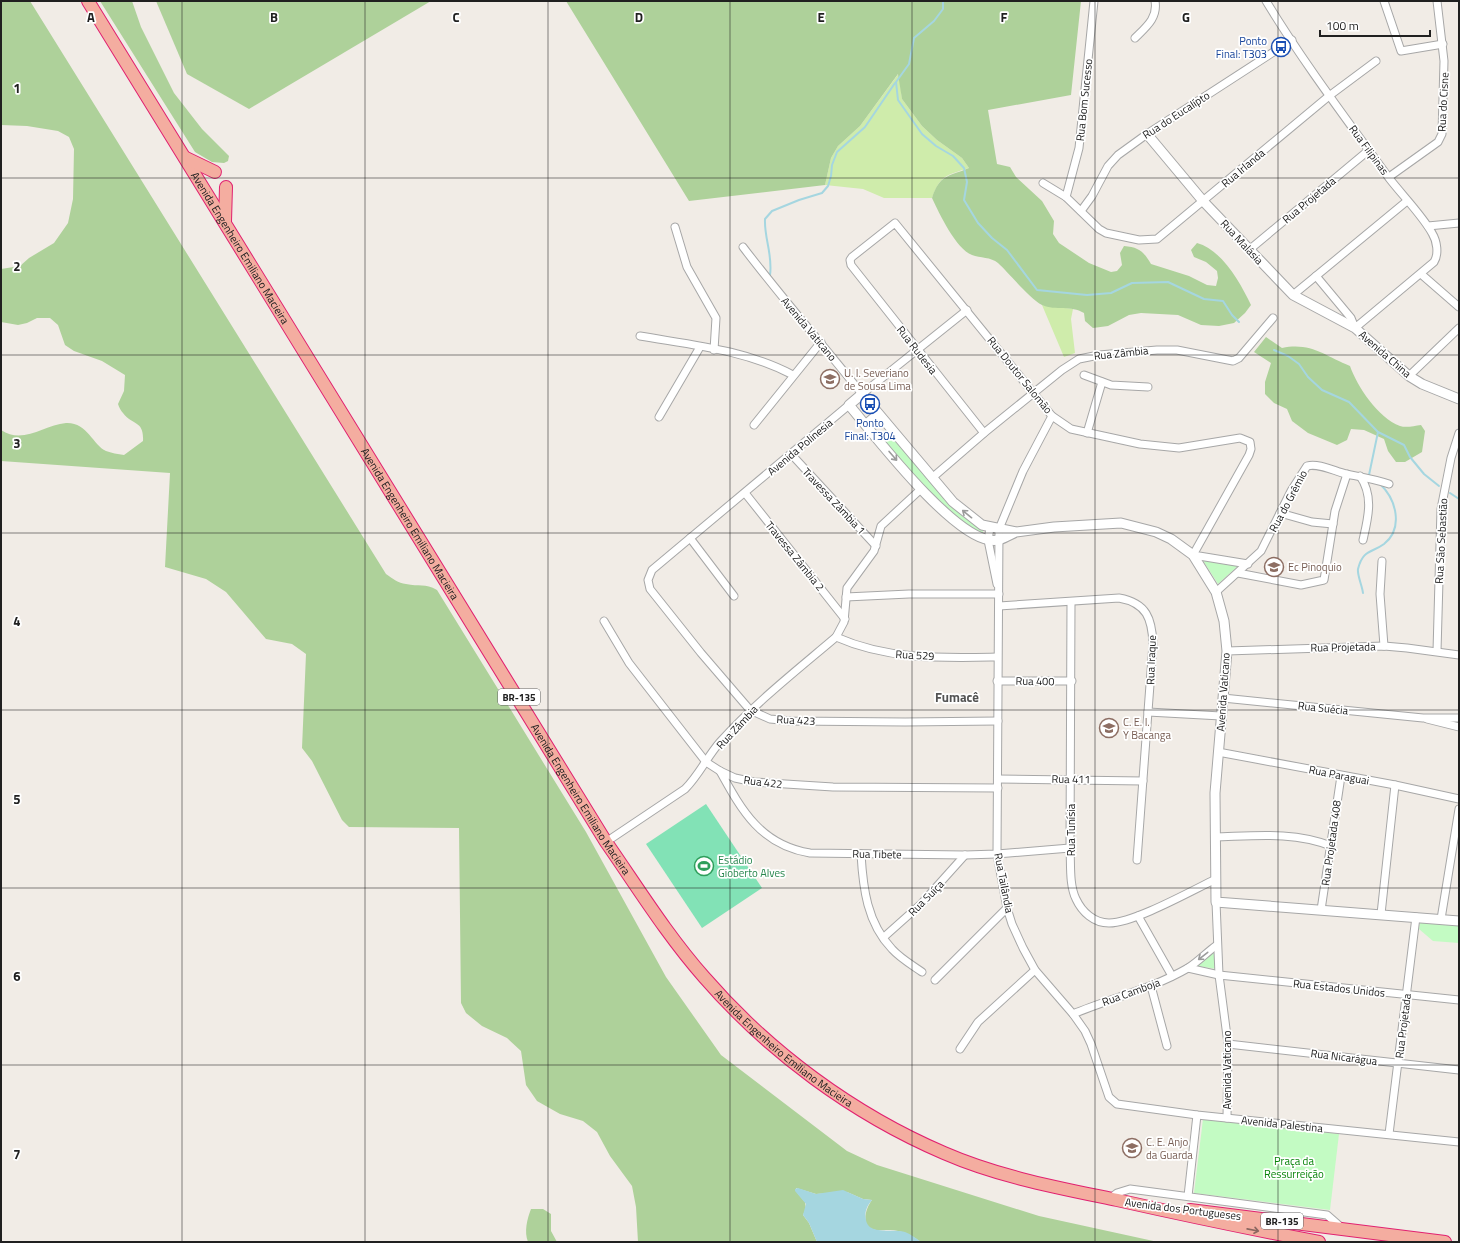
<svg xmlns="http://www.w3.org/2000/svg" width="1460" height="1243" viewBox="0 0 1460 1243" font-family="'Titillium Web',sans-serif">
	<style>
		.grass { fill: #cfecab }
		.forest { fill: #aed19a }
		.park { fill: #c3fbc3 }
		.pitch { fill: #82e2b6 }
		.water { fill: #a5d6e0 }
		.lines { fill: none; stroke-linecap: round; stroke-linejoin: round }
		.stream { stroke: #a5d6e0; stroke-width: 2 }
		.minor-casing { stroke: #a7a7a7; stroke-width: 9 }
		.tertiary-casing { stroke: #a7a7a7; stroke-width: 11 }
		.trunk-casing { stroke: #e12170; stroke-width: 14 }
		.minor { stroke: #fff; stroke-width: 7 }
		.tertiary { stroke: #fff; stroke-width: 9 }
		.trunk { stroke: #f4ada0; stroke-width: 12 }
		.oneway { stroke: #9b9b9b }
		.oneway2 { stroke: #8a6660 }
		.grid { fill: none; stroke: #202020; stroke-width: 1; stroke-opacity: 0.55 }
		.labels { text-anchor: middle; stroke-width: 3.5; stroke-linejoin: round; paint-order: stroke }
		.shield { fill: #fff; stroke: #636363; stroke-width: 1 }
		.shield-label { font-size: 10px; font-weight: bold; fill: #202020 }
		.transit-label { font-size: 11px; fill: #164399; stroke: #fff; text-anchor: end }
		.street-label { font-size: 11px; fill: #202020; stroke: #fff }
		.education-label { font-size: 11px; fill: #785e54; stroke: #fff; text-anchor: start }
		.leisure-label { font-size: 11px; fill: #27864d; stroke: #fff; text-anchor: start }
		.park-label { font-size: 11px; fill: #08840a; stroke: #fff }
		.quarter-label { font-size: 13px; font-weight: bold; fill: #535353; stroke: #fff }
		.grid-label { font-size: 13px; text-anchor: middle; font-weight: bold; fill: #202020; stroke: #fff; stroke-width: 3.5; stroke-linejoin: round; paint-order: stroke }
	</style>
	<rect width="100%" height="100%" fill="#f1ece6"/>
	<g class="grass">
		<path d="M899 73 902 99 922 126 937 140 962 158 969 168C947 175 940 175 932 198H884L863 189 825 185 831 158 838 146 860 126Z"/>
		<path d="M1042 305 1073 309 1071 319 1075 353 1064 357Z"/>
	</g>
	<g class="forest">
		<path d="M1 1H30L386 574C393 579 398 583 406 584 419 587 425 583 437 590L586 832 666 977 721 1055 847 1151 877 1165 1039 1216 1158 1242H921C914 1237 907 1233 898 1231 891 1229 884 1231 876 1230 860 1228 865 1209 872 1200L863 1199 847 1192 816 1194 796 1188 798 1194 805 1202 806 1209 803 1215 809 1223 817 1242H638L636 1207 632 1186 610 1156 597 1132 583 1121 560 1114 537 1101 526 1085 521 1051 507 1038 482 1026 466 1013 461 1003 459 828 349 827 342 820 312 761 302 748 306 654 292 644 266 639 226 592 206 579 165 567 170 473 1 461V430C23 445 44 425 66 423 87 422 93 445 106 451 111 453 118 454 124 455L143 441C144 420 133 426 123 413 121 411 119 407 118 404L124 391 125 375 102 361 74 351 65 345 58 325 50 318H37L27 323 18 325 1 322V269L20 266 29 258 54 243 68 223 73 199 74 149 69 137 58 131 27 126 1 125Z"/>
		<path d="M100 1H132L141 27 174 93 202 129 229 156 228 161 224 163 212 162 195 152Z"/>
		<path d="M156 1H431L249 109 187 74Z"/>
		<path d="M566 1H1081L1071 95 988 110 997 164 1010 167 1016 177 1042 201 1054 221 1053 234 1059 243 1089 263 1111 272 1117 271 1122 265 1120 253 1124 246C1139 247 1144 252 1151 264L1189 276 1207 285 1216 286 1218 278 1217 271 1206 262 1194 257 1191 250 1197 243C1222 250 1240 282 1251 305L1245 313 1234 323 1219 326 1201 325 1178 315 1141 313 1129 315 1108 326 1093 328 1085 321 1084 313C1071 305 1056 311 1042 305 1030 299 1009 273 998 263 991 257 980 258 972 255 956 249 939 213 932 198 940 174 948 177 969 168L962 158 937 140 922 126 902 99 898 74 860 126 838 146 831 158 825 185 689 201Z"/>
		<path d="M1266 337 1282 348C1311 342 1325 356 1350 366 1357 386 1378 418 1400 426 1406 428 1414 426 1421 425L1425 431 1422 452 1405 462H1396L1388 451 1384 439 1364 430 1351 429 1347 440 1337 445 1308 433 1292 421 1287 409 1274 403 1265 394V382L1271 363 1254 352Z"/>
		<path d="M531 1209H543L551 1214V1231L557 1242H528C524 1232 527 1219 531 1209Z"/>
	</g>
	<g class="park">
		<path d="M886 430 983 529V534H981L950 513 934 498 879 436Z"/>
		<path d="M1202 559 1239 565 1218 584Z"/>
		<path d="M1420 921 1459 924V943L1433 941 1419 929Z"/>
		<path d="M1216 951 1217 969 1197 966Z"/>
		<path d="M1203 1119 1339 1134 1330 1210 1194 1193Z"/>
	</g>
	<path class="pitch" d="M706 804 762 888 702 928 646 844Z"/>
	<path class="water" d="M798 1188 816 1194 843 1190 863 1199 872 1200C867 1206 864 1212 866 1220 869 1236 893 1228 905 1232 910 1234 916 1238 921 1242H817L809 1223 803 1215 806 1204 795 1191V1189Z"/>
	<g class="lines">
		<g class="stream">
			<path d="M943 1V9L934 21 914 38 909 64 896 82 898 100 922 134 936 146 953 156 964 168 967 182 964 200 978 223 992 238 1007 250 1037 290 1087 295 1111 293 1132 283 1168 282 1204 299 1223 301 1232 315 1239 322"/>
			<path d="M770 275C773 255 764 238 765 219L772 211 799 200 822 193 828 186 831 176 832 165 837 152 865 127 895 83"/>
			<path d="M1274 350 1288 356 1299 364 1308 377 1322 390 1349 402 1378 432 1404 445 1410 457 1424 474 1439 486"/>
			<path d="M1369 475 1378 432"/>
			<path d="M1450 493 1459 499"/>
			<path d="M1363 593C1362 585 1357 575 1358 569 1363 549 1372 553 1384 544 1404 528 1396 499 1380 484"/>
		</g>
		<g class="minor-casing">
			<g id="minor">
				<path d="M1266 1C1303 62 1347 120 1389 178 1402 195 1422 215 1432 233 1437 241 1439 254 1434 262L1355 328 1351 318 1316 276"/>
				<path d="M1384 1 1401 51 1443 44"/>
				<path d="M1135 38C1146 27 1158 18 1155 1"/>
				<path d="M1389 177 1438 142 1442 134 1444 61 1437 1"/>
				<path d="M1043 183 1066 197 1099 229 1106 233 1139 240 1157 239 1329 96 1376 61"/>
				<path d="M1066 197 1079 148 1094 1"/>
				<path d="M1081 211 1092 196 1108 166 1118 155 1147 134 1292 40"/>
				<path d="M1428 226 1459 223"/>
				<path d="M675 227 687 267 716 318 714 350"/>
				<path d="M743 247C781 297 823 345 862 394L967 310"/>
				<path d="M1249 250 1369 150"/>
				<path d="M1421 274 1459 307"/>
				<path d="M1293 295 1407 201"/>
				<path d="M640 336C692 345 746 350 793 375"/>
				<path d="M1084 375 1111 385 1148 387"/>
				<path d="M1409 376 1459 328"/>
				<path d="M849 405 652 570 648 580 650 589 701 653 750 710 770 719 791 721 905 722 998 721"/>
				<path d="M1052 416 1023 471 999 529 997 854 1007 908 1012 924 1023 948 1035 970 1073 1014 1085 1031 1091 1044 1109 1097 1117 1104 1197 1115 1459 1142"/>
				<path d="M659 417 700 347"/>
				<path d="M865 424 878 413"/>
				<path d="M754 425 821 342"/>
				<path d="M984 433 851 265 850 260 852 257 895 223 1052 416 1071 429 1140 444 1179 448 1240 438 1250 442 1251 449 1249 455 1193 555 1248 564"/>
				<path d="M1087 433 1102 382"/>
				<path d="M792 455 876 546"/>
				<path d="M1360 476C1374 496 1368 518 1363 540"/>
				<path d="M932 478 984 433 1062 370 1079 359 1099 355 1157 350H1177L1233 361 1239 358 1273 318"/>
				<path d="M745 493 845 619"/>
				<path d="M1280 513 1312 522 1333 524"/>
				<path d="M990 528 988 540 997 584"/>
				<path d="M690 538 734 596"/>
				<path d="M1382 561 1380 594 1384 646"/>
				<path d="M1238 573 1301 585 1324 580 1335 511 1347 474"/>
				<path d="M1216 592 1261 551 1291 491 1307 466C1319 463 1334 471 1346 474 1361 477 1374 479 1389 484"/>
				<path d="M846 597 909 594H999"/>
				<path d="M1071 602 1070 848C1071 864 1069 885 1076 899 1082 912 1094 923 1109 923 1134 923 1191 891 1216 879"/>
				<path d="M999 606 1119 598C1147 603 1152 619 1153 644L1137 860"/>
				<path d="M604 621 629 663 706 762 720 771 735 778 754 782 833 787 998 788"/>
				<path d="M836 637C888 660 941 658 997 657"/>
				<path d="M1227 651 1384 646 1407 648 1459 655"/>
				<path d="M1437 651 1441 509 1451 458 1459 433"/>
				<path d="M997 681H1072"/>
				<path d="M1223 698 1423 718H1459"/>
				<path d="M1148 712 1221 716"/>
				<path d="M1427 719 1459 727"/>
				<path d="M1218 752 1395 785 1459 799"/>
				<path d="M720 771C742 811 761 845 810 853L965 855 997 854 1070 848"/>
				<path d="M998 779 1143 781"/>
				<path d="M1215 837C1253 836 1294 831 1331 846"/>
				<path d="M606 842 685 789C699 775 707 757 720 742 755 703 796 671 836 637L844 622 847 588 874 551 881 526 921 489"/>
				<path d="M861 854C863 888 867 923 892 949 900 958 912 965 922 972"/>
				<path d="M1216 902 1219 975 1228 1044 1227 1118"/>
				<path d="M1321 910 1341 776"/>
				<path d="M1381 914 1395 785"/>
				<path d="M1138 916 1172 976"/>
				<path d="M1441 919 1459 809"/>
				<path d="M884 937 921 904 965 855"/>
				<path d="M1188 968 1219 975 1459 1000"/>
				<path d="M935 980 1007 908"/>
				<path d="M1151 986 1167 1046"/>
				<path d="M1073 1014C1111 998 1152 989 1188 968 1198 962 1207 952 1217 945"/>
				<path d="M1228 1044 1459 1070"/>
				<path d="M960 1049 978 1022 1035 970"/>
				<path d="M1389 1134 1416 917"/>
				<path d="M1188 1196 1197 1115"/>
				<path d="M1109 1199 1117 1193 1130 1189 1327 1215 1343 1229"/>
			</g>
		</g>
		<g class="tertiary-casing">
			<g id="tertiary">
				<path d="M1147 134 1203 201 1293 295 1355 328 1409 376 1422 384 1459 399"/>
				<path d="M1016 532C1007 536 1000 542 990 540 951 535 876 437 849 405L862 394 953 502 982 525 1016 532 1054 527 1121 523 1156 532 1171 539 1193 555 1216 592 1224 621 1227 651 1215 793 1216 902 1459 921"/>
			</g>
		</g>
		<g class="trunk-casing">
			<g id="trunk">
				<path id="s1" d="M88 1 606 842C638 888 667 935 704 977 769 1052 853 1114 944 1153 999 1177 1059 1188 1117 1200 1184 1215 1251 1229 1319 1242"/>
				<path d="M186 158 215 172"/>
				<path d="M225 221 226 187"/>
				<path d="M1190 1210 1445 1242"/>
			</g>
		</g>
		<use href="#minor" class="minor"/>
		<use href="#tertiary" class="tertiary"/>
		<use href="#trunk" class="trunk"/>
	</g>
	<defs><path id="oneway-shaft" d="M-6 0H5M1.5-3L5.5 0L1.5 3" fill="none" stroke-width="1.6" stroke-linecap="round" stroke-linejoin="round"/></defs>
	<g class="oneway">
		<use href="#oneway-shaft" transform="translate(893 456) rotate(49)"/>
		<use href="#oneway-shaft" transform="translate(967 514) rotate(-141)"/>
		<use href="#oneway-shaft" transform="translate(1203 956) rotate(142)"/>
	</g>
	<use class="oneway2" href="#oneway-shaft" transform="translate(1253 1230) rotate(11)"/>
	<path class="grid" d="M182 1V1242M365 1V1242M548 1V1242M730 1V1242M912 1V1242M1095 1V1242M1278 1V1242M1 178H1459M1 355H1459M1 533H1459M1 710H1459M1 888H1459M1 1065H1459"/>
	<defs>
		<g id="bus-ring" transform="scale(1)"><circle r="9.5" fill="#fff" stroke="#1a4fb4" stroke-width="1.5"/><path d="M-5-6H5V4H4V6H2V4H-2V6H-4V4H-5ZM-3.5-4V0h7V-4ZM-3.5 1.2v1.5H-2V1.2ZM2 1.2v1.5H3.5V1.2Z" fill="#1a4fb4"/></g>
		<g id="school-ring" transform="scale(1)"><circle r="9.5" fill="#fff" stroke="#8d6e63" stroke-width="1.5"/><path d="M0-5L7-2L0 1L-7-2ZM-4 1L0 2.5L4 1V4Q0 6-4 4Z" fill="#8d6e63"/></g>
		<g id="stadium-ring" transform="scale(1)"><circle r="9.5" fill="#fff" stroke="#2e9e5b" stroke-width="1.5"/><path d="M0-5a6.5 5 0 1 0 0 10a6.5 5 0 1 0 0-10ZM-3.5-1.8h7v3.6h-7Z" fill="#2e9e5b"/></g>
	</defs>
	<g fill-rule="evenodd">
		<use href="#bus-ring" x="1281" y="47"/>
		<use href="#school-ring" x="830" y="379"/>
		<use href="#bus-ring" x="870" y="404"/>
		<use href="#school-ring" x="1274" y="567"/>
		<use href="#school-ring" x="1109" y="728"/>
		<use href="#stadium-ring" x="704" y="866"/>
		<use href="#school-ring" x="1132" y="1148"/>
	</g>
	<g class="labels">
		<g class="shield">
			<rect x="498" y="689" width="42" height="16" rx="3"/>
			<rect x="1261" y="1213" width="42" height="16" rx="3"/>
		</g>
		<g class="shield-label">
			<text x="519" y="701">BR-135</text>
			<text x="1282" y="1225">BR-135</text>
		</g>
		<g class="transit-label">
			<text x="1267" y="45">Ponto<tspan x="1267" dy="13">Final: T303</tspan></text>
			<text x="870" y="427" text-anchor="middle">Ponto<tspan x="870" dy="13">Final: T304</tspan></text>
		</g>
		<g class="street-label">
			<text transform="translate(1084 100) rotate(-84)" y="4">Rua Bom Sucesso</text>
			<text transform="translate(1443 102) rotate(-87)" y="4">Rua do Cisne</text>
			<text transform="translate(1176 115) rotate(-33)" y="4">Rua do Eucalípto</text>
			<text transform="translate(1369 150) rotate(54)" y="4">Rua Filipinas</text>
			<text transform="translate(1243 168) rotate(-40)" y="4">Rua Irlanda</text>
			<text transform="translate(1309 200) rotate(-40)" y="4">Rua Projetada</text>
			<text transform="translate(1242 242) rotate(47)" y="4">Rua Malásia</text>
			<text dy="4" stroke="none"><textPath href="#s1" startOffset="290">Avenida Engenheiro Emiliano Macieira</textPath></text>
			<text transform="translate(809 329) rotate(50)" y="4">Avenida Vaticano</text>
			<text transform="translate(917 350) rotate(52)" y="4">Rua Rudesia</text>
			<text transform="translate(1121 353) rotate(-6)" y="4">Rua Zâmbia</text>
			<text transform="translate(1385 354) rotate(41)" y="4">Avenida China</text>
			<text transform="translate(1020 375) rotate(51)" y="4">Rua Doutor Salomão</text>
			<text transform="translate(800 447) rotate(-40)" y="4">Avenida Polinesia</text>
			<text transform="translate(834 501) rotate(47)" y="4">Travessa Zâmbia 1</text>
			<text transform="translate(1288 501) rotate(-62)" y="4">Rua do Grêmio</text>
			<text dy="4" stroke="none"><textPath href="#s1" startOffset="614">Avenida Engenheiro Emiliano Macieira</textPath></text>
			<text transform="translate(1441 541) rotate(-87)" y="4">Rua São Sebastião</text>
			<text transform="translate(795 556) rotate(51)" y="4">Travessa Zâmbia 2</text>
			<text transform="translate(1343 647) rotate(-1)" y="4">Rua Projetada</text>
			<text transform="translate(915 655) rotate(3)" y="4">Rua 529</text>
			<text transform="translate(1151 660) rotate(-88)" y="4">Rua Iraque</text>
			<text transform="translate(1035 681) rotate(1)" y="4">Rua 400</text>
			<text transform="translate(1223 692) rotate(-86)" y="4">Avenida Vaticano</text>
			<text transform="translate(1323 708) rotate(6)" y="4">Rua Suécia</text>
			<text transform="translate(796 720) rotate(3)" y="4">Rua 423</text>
			<text transform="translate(737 727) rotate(-47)" y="4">Rua Zâmbia</text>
			<text transform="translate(1339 775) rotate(11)" y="4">Rua Paraguai</text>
			<text transform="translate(1071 779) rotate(1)" y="4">Rua 411</text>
			<text transform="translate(763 782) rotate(7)" y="4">Rua 422</text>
			<text dy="4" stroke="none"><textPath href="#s1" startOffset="938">Avenida Engenheiro Emiliano Macieira</textPath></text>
			<text transform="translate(1071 830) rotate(-90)" y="4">Rua Tunísia</text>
			<text transform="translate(1331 843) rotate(-82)" y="4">Rua Projetada 408</text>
			<text transform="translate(877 854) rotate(1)" y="4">Rua Tibete</text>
			<text transform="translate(1004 883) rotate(79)" y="4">Rua Tailândia</text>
			<text transform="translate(926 898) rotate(-45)" y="4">Rua Suíça</text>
			<text transform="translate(1339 988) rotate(6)" y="4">Rua Estados Unidos</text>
			<text transform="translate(1131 992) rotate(-20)" y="4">Rua Camboja</text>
			<text transform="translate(1403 1026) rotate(-83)" y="4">Rua Projetada</text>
			<text dy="4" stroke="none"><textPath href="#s1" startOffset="1262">Avenida Engenheiro Emiliano Macieira</textPath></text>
			<text transform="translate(1344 1057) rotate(7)" y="4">Rua Nicarágua</text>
			<text transform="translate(1227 1070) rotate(-90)" y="4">Avenida Vaticano</text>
			<text transform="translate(1282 1124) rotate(6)" y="4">Avenida Palestina</text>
			<text transform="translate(1183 1209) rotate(7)" y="4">Avenida dos Portugueses</text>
		</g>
		<g class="education-label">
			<text x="844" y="377">U. I. Severiano<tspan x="844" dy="13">de Sousa Lima</tspan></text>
			<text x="1288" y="571">Ec Pinoquio</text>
			<text x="1123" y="726">C. E. I.<tspan x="1123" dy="13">Y Bacanga</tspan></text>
			<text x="1146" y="1146">C. E. Anjo<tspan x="1146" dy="13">da Guarda</tspan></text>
		</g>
		<g class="leisure-label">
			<text x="718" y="864">Estádio<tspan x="718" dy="13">Gioberto Alves</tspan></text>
		</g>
		<g class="park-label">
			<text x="1294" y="1165">Praça da<tspan x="1294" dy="13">Ressurreição</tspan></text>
		</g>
		<g class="quarter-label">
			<text x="957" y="702">Fumacê</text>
		</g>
	</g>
	<g class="grid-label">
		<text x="91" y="22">A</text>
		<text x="274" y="22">B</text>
		<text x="456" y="22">C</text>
		<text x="639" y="22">D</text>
		<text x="821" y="22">E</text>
		<text x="1004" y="22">F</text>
		<text x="1186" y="22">G</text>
		<text x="17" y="93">1</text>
		<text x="17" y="271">2</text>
		<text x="17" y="448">3</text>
		<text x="17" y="626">4</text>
		<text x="17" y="804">5</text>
		<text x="17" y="981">6</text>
		<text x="17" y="1159">7</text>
	</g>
	<rect width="1460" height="1243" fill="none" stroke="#202020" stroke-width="4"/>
	<path d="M1320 30v6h110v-6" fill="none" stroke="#202020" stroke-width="2"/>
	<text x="1326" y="30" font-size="12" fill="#202020" stroke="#ffffff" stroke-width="3" paint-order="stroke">100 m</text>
</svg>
